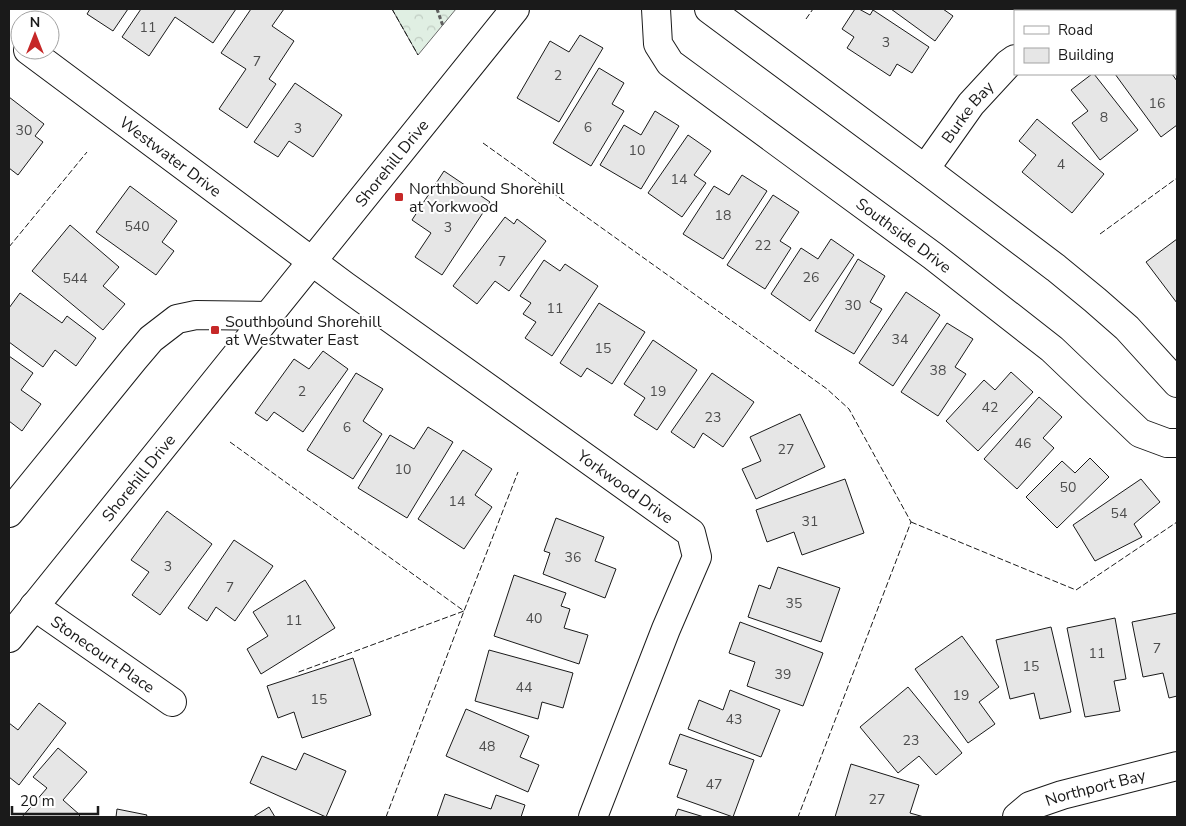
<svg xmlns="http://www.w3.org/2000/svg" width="1186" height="826" viewBox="0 0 1186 826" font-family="'Nunito Sans',sans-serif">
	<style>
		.forest { fill: url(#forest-crowns); stroke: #6a6a6a }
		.building { fill: #e6e6e6; stroke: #1a1a1a }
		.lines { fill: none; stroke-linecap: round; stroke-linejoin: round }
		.minor-casing { stroke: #1a1a1a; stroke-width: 30 }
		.path { stroke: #5f5f5f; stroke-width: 3; stroke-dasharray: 4 2.5; stroke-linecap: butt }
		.minor { stroke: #fff; stroke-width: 28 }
		.fence { stroke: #1a1a1a; stroke-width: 1; stroke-dasharray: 6 2.5; stroke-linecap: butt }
		.poi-dot { fill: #c62828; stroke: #fff; stroke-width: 2 }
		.labels { text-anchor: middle; stroke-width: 4; stroke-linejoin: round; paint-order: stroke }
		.number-label { font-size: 14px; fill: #4d4d4d }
		.street-label { font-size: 16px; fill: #1a1a1a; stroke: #fff }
		.poi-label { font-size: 16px; fill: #1a1a1a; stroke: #fff; text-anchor: start }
	</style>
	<defs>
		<pattern id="forest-crowns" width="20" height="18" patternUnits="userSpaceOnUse" patternTransform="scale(1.25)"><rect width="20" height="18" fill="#e0efe3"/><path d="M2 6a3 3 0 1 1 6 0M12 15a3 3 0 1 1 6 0" fill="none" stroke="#c0ccc2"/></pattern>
	</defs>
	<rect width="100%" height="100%" fill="#fff"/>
	<path class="forest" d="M392 9H456L418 55Z"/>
	<g class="building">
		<path d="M90 9H128L113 31 87 14Z"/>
		<path d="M141 9H236L213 43 175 17 149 56 122 37Z"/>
		<path d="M251 9H284L272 26 294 41 269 79 276 84 247 128 219 109 246 69 221 53Z"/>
		<path d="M855 9H859L870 15 873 10 929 47 912 73 897 64 890 76 847 48 854 37 842 29Z"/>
		<path d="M891 9H943L953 16 935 41Z"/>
		<path d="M580 35 603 48 559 122 517 98 550 41 569 52Z"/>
		<path d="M1177 39V66L1175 63V41Z"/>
		<path d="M599 68 624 83 612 104 624 111 591 166 553 143Z"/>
		<path d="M1092 74H1094L1138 130 1100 160 1072 123 1088 111 1071 90Z"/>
		<path d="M1115 74H1172L1177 81V125L1161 137Z"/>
		<path d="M295 83 342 115 313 157 289 141 278 157 254 142Z"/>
		<path d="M9 97 44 124 35 136 43 142 18 175 9 168Z"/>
		<path d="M655 111 679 126 641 189 600 165 624 125 641 135Z"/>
		<path d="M1037 119 1104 174 1072 213 1022 172 1036 155 1019 141Z"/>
		<path d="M688 135 711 151 694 175 706 183 682 217 648 193Z"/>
		<path d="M444 171 490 202 442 275 415 257 431 233 412 220Z"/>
		<path d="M742 175 767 191 723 259 683 234 714 186 729 195Z"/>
		<path d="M130 186 177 221 162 242 174 251 156 275 96 232Z"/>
		<path d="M773 195 799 212 780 241 791 248 765 289 727 265Z"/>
		<path d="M505 217 514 224 517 219 546 241 509 291 495 281 477 304 453 286Z"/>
		<path d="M70 225 119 267 103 286 125 304 103 330 32 271Z"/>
		<path d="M831 239 854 255 810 321 771 294 801 248 818 259Z"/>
		<path d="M1177 239V303L1146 262Z"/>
		<path d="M858 259 885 276 870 302 882 309 854 354 815 331Z"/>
		<path d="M544 260 560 271 565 264 598 286 552 356 525 338 536 322 523 314 531 303 520 296Z"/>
		<path d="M906 292 940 315 893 386 859 363Z"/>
		<path d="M20 293 62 323 67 316 96 338 76 366 55 350 43 367 9 342V308Z"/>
		<path d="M599 303 645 332 612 384 587 368 581 377 560 363Z"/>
		<path d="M947 323 973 339 955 367 966 374 938 416 901 392Z"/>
		<path d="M653 340 697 370 657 430 634 415 645 398 624 384Z"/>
		<path d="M323 351 348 369 303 432 274 412 267 421 255 413 294 359 309 369Z"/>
		<path d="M9 356 33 373 21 390 41 404 22 431 9 421Z"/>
		<path d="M1011 372 1033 392 978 451 946 421 984 380 995 390Z"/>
		<path d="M356 373 383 389 363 421 382 434 353 479 307 450Z"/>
		<path d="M712 373 754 402 723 447 703 433 694 448 671 432Z"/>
		<path d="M1039 397 1062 417 1043 438 1054 448 1017 489 984 459Z"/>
		<path d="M800 414 825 467 756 499 742 469 761 461 750 437Z"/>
		<path d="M428 427 453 442 407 518 358 488 390 435 414 449Z"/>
		<path d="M463 450 492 469 475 495 492 507 464 549 418 519Z"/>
		<path d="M1090 458 1109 477 1057 528 1026 497 1062 461 1075 473Z"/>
		<path d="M845 479 864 533 802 555 794 532 767 542 756 510Z"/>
		<path d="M1141 479 1160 502 1134 524 1142 537 1095 561 1073 525Z"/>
		<path d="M167 511 212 544 160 615 132 595 149 572 131 560Z"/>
		<path d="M556 518 604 537 595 561 616 569 605 598 543 574 550 553 544 551Z"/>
		<path d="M234 540 273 566 235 621 216 607 207 621 188 608Z"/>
		<path d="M778 567 840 588 821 642 748 617 759 585 770 589Z"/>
		<path d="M514 575 566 593 561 606 570 609 564 628 588 635 579 664 494 636Z"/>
		<path d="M305 580 335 628 261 674 247 649 268 636 253 612Z"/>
		<path d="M1177 613V696L1169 698 1163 673 1143 677 1132 622Z"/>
		<path d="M1115 618 1126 679 1114 681 1120 711 1085 717 1067 628Z"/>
		<path d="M740 622 823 653 803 706 747 686 755 662 729 653Z"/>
		<path d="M1051 627 1071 712 1040 719 1034 693 1010 699 996 640Z"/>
		<path d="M962 636 999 687 979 702 995 724 968 743 915 669Z"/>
		<path d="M489 650 573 673 563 708 542 702 538 719 475 701Z"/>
		<path d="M353 658 371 715 302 738 294 712 278 718 267 686Z"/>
		<path d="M908 687 962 753 936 775 919 756 898 773 860 727Z"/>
		<path d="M730 690 780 710 761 757 688 729 699 700 723 710Z"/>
		<path d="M39 703 66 723 19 785 9 777V723L18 730Z"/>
		<path d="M466 709 529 736 520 757 539 765 528 792 446 756Z"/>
		<path d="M680 734 754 760 733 817 677 797 687 770 669 764Z"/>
		<path d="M58 748 87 772 63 800 80 815 78 817H22L47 788 33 777Z"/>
		<path d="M304 753 346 771 326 817 250 783 262 756 296 770Z"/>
		<path d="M851 764 919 785 910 813 924 817H835Z"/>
		<path d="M445 794 491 809 496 795 525 805 521 817H437Z"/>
		<path d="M269 807 275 817H253Z"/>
		<path d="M117 809 147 815 146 817H116Z"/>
		<path d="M678 809 704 817H675Z"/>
	</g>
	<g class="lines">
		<g class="minor-casing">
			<g id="minor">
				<path id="s1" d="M656 9 658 44 670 63 933 256 1052 349 1140 433 1167 443H1177"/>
				<path d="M709 9 925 169 1056 268 1095 300 1127 328 1177 383"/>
				<path d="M1076 11 1080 9"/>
				<path id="s2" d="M28 50 345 286 691 533 697 557 666 629 593 817"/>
				<path id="s3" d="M925 169 971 104 1008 64 1015 59"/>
				<path d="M9 513 134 359 151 339 177 319 196 315 269 316"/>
				<path id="s4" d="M34 606 172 702"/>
				<path id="s5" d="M9 638 515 9"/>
				<path id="s6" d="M1017 817 1030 806 1062 795 1177 766"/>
			</g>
		</g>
		<path class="path" d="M437 9 443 26"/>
		<use href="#minor" class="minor"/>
		<g class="fence">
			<path d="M392 9 418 55"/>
			<path d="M806 19 813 9"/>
			<path d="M483 143 827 389 849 409 911 522 798 817"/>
			<path d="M1100 234 1177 178"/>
			<path d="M9 247 87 152"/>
			<path d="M230 442 464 611 296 673"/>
			<path d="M911 522 1076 590 1177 522"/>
			<path d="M386 817 464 611 518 472"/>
		</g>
	</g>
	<g class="poi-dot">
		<rect x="394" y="192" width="10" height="10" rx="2.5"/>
		<rect x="210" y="325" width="10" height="10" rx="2.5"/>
	</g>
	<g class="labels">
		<g class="number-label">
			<text x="148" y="32">11</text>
			<text x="886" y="47">3</text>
			<text x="257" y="66">7</text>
			<text x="558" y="80">2</text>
			<text x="1157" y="108">16</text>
			<text x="1104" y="122">8</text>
			<text x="588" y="132">6</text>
			<text x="298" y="133">3</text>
			<text x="24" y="135">30</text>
			<text x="637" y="155">10</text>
			<text x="1061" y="169">4</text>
			<text x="679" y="184">14</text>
			<text x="723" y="220">18</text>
			<text x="137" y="231">540</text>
			<text x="448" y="232">3</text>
			<text x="763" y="250">22</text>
			<text x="502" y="266">7</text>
			<text x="811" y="282">26</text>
			<text x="75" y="283">544</text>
			<text x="853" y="310">30</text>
			<text x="555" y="313">11</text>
			<text x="900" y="344">34</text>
			<text x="603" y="353">15</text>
			<text x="938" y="375">38</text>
			<text x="302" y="396">2</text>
			<text x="658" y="396">19</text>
			<text x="990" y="412">42</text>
			<text x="713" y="422">23</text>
			<text x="347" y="432">6</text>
			<text x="1023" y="448">46</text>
			<text x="786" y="454">27</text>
			<text x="403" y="474">10</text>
			<text x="1068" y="492">50</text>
			<text x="457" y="506">14</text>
			<text x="1119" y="518">54</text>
			<text x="810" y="526">31</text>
			<text x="573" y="562">36</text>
			<text x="168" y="571">3</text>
			<text x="230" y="592">7</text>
			<text x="794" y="608">35</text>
			<text x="534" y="623">40</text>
			<text x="294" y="625">11</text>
			<text x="1157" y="653">7</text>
			<text x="1097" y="658">11</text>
			<text x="1031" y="671">15</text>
			<text x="783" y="679">39</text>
			<text x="524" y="692">44</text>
			<text x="961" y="700">19</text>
			<text x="319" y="704">15</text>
			<text x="734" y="724">43</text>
			<text x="911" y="745">23</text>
			<text x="487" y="751">48</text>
			<text x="714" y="789">47</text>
			<text x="877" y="804">27</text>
		</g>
		<g class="street-label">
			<text dy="6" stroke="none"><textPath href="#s3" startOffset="71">Burke Bay</textPath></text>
			<text dy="6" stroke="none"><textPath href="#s2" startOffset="178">Westwater Drive</textPath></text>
			<text dy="6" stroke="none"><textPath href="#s5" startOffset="610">Shorehill Drive</textPath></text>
			<text dy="6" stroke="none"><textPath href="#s1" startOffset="348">Southside Drive</textPath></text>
			<text dy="6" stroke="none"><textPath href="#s5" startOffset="206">Shorehill Drive</textPath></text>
			<text dy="6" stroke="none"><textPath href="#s2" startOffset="740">Yorkwood Drive</textPath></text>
			<text dy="6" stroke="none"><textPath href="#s4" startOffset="84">Stonecourt Place</textPath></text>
			<text dy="6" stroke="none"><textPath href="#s6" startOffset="85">Northport Bay</textPath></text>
		</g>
		<g class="poi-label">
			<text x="409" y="194">Northbound Shorehill<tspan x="409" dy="18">at Yorkwood</tspan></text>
			<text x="225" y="327">Southbound Shorehill<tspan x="225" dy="18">at Westwater East</tspan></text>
		</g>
	</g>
	<rect width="1186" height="826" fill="none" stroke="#1a1a1a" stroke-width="20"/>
	<rect x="1014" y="10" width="162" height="65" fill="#ffffff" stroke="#a3a3a3"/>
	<rect x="1024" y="26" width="25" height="8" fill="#ffffff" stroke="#a3a3a3"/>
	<text x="1058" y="35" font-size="15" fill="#1a1a1a">Road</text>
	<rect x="1024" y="48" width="25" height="15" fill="#e6e6e6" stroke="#a3a3a3"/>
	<text x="1058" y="60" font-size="15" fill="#1a1a1a">Building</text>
	<g transform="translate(35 35)"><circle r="24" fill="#ffffff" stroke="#a3a3a3"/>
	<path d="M0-4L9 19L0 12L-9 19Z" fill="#c62828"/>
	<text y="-8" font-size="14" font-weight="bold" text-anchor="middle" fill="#1a1a1a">N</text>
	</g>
	<path d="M12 806v8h86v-8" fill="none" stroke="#1a1a1a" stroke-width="2.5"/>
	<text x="20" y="806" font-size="15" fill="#1a1a1a" stroke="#ffffff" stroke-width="4" paint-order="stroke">20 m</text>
</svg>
